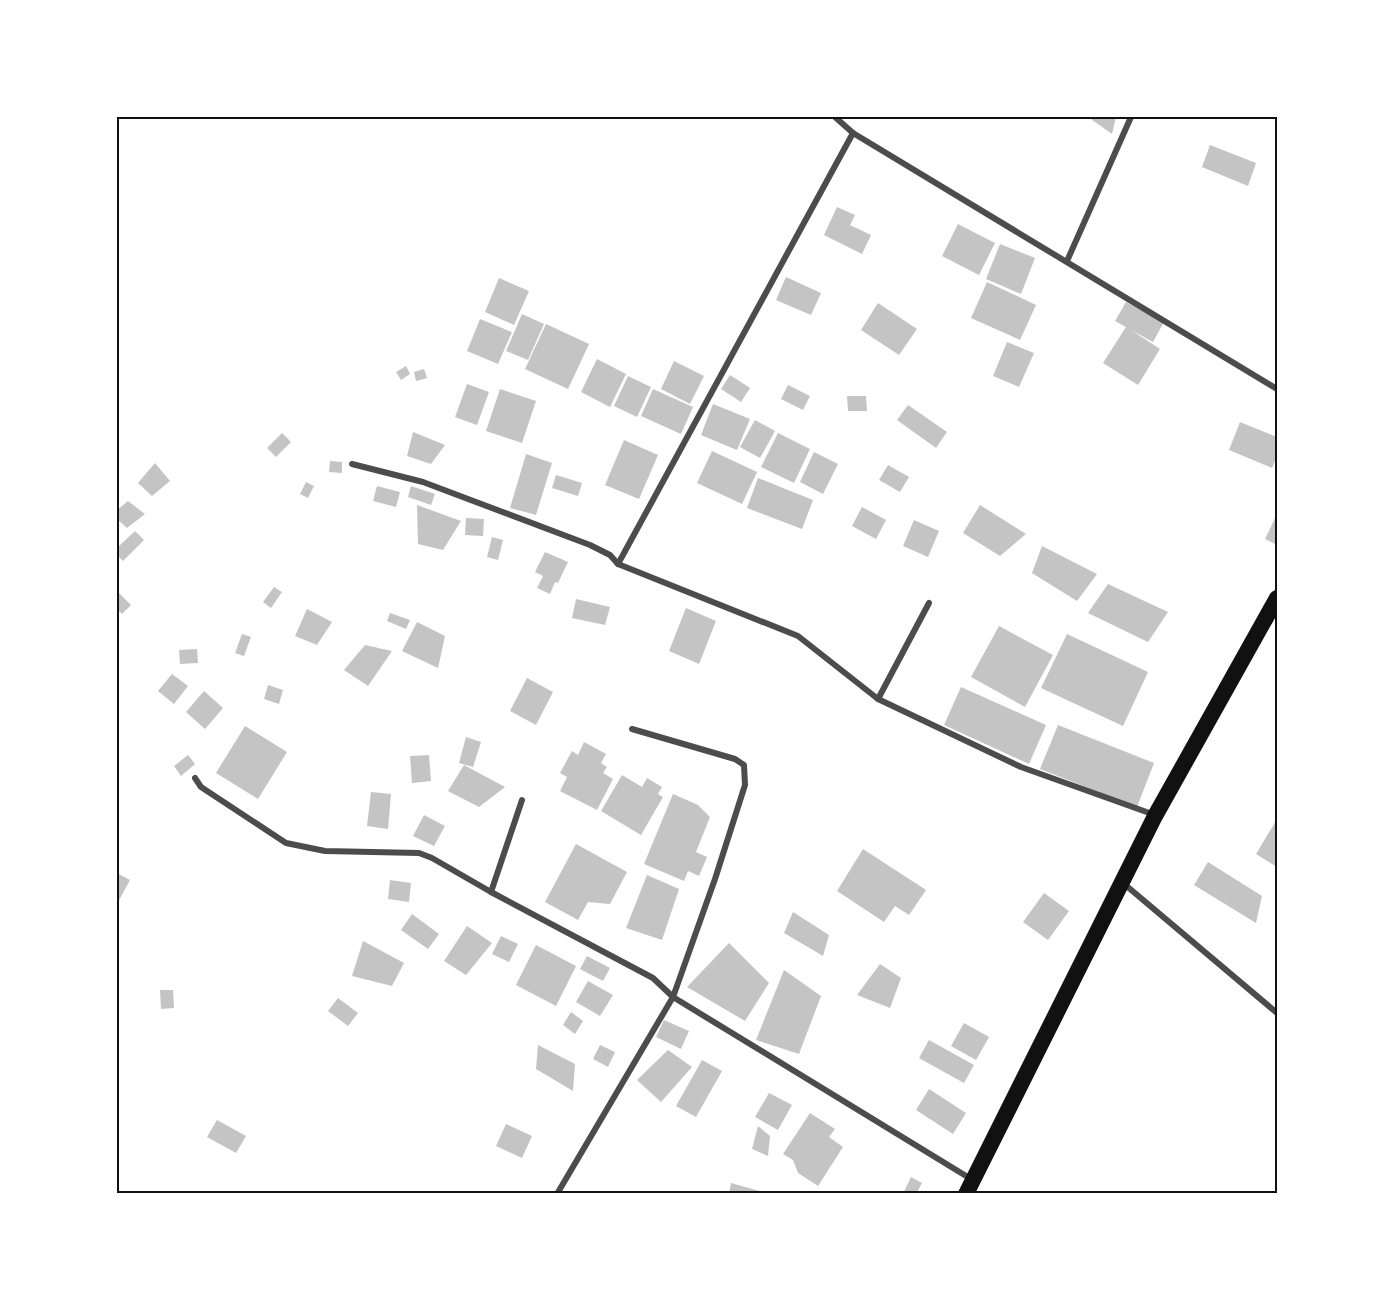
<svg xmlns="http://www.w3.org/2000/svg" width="1394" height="1311" viewBox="0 0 1394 1311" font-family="Helvetica,sans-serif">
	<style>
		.building { fill: #c4c4c4 }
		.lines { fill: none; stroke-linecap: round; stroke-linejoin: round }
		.minor { stroke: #4c4c4c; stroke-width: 6 }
		.trunk { stroke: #111; stroke-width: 16 }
		.neatline { fill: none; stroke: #111; stroke-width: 2 }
	</style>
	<rect width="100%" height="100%" fill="#fff"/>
	<g class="building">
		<path d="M1088 117H1116L1112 134Z"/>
		<path d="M1210 145 1256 163 1248 186 1202 167Z"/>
		<path d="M837 207 855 215 850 225 871 235 862 254 824 235Z"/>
		<path d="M958 224 995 243 979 275 942 256Z"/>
		<path d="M1000 244 1035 258 1021 294 986 279Z"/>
		<path d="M786 277 821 293 811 315 776 300Z"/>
		<path d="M499 278 529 291 514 325 485 312Z"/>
		<path d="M987 282 1036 305 1020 340 971 318Z"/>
		<path d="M1126 302 1164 322 1153 342 1131 330 1160 349 1138 385 1103 363 1126 327 1115 321Z"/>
		<path d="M878 303 917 329 899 355 861 330Z"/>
		<path d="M522 314 544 324 528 360 506 351Z"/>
		<path d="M480 319 512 332 498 364 467 351Z"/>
		<path d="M546 324 589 344 568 389 525 369Z"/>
		<path d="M1007 342 1034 353 1019 387 993 376Z"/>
		<path d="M597 359 626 374 610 407 581 392Z"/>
		<path d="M674 361 704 376 690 404 661 389Z"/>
		<path d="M406 366 410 374 401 380 396 372Z"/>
		<path d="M424 369 427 378 416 381 414 372Z"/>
		<path d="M730 375 750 388 741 402 721 389Z"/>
		<path d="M628 376 651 387 637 417 614 406Z"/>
		<path d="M467 384 489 392 477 425 455 417Z"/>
		<path d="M788 385 810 396 803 410 781 399Z"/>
		<path d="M500 389 536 401 522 443 486 431Z"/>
		<path d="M653 389 693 407 681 434 641 416Z"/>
		<path d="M847 396H866L867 411H848Z"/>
		<path d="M713 404 750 419 737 450 701 435Z"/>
		<path d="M908 405 947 432 936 448 897 420Z"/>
		<path d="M755 420 775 431 760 458 740 447Z"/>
		<path d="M1240 422 1277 437V456L1272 468 1229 450Z"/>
		<path d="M413 432 445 445 431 464 407 456Z"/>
		<path d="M282 433 291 442 276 457 267 448Z"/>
		<path d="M778 433 810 449 794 483 761 467Z"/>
		<path d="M624 440 658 455 639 499 605 485Z"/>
		<path d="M712 451 757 472 742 504 697 483Z"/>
		<path d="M814 452 838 464 823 494 800 482Z"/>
		<path d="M526 454 552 463 536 515 510 508Z"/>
		<path d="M330 461 342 462V473L329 472Z"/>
		<path d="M155 463 170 481 152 496 138 483Z"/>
		<path d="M888 465 909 477 900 492 879 480Z"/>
		<path d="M556 475 582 483 578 496 552 488Z"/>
		<path d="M758 478 813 500 802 529 747 508Z"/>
		<path d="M306 482 314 486 308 498 300 494Z"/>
		<path d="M377 486 400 492 396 507 373 501Z"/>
		<path d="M411 486 435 494 431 505 408 497Z"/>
		<path d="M128 501 145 514 127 528 117 519V510Z"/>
		<path d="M417 505 461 521 443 550 418 544Z"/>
		<path d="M980 505 1026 534 1000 556 963 533Z"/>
		<path d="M862 507 886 520 876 539 852 526Z"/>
		<path d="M1277 514V545L1265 539Z"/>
		<path d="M466 518 484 519 483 536 465 535Z"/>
		<path d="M914 520 939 531 928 557 903 546Z"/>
		<path d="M135 531 144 540 123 561 117 555V548Z"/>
		<path d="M492 537 503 540 498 560 487 557Z"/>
		<path d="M1042 546 1097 574 1077 601 1032 573Z"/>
		<path d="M545 552 568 562 558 583 555 582 550 594 537 588 543 576 535 572Z"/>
		<path d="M1108 584 1168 612 1148 642 1088 613Z"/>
		<path d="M274 587 282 592 271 608 263 602Z"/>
		<path d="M117 591 131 605 122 614 117 609Z"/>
		<path d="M576 599 610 607 605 625 572 618Z"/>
		<path d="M686 608 716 621 699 664 669 651Z"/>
		<path d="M307 609 332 622 317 645 295 636Z"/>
		<path d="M390 613 410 620 406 629 387 621Z"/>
		<path d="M417 622 445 636 438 668 402 651Z"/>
		<path d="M999 626 1053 655 1025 707 971 677Z"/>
		<path d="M242 634 251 637 244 656 235 653Z"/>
		<path d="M1067 634 1148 672 1123 726 1041 688Z"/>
		<path d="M365 645 392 651 368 686 344 670Z"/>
		<path d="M197 649 198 663 180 664 179 650Z"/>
		<path d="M172 674 188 686 174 704 158 691Z"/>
		<path d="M527 678 553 692 536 725 510 711Z"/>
		<path d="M268 685 283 690 279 704 264 699Z"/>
		<path d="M961 687 1046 725 1029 764 944 725Z"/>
		<path d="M204 691 223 708 205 729 186 712Z"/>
		<path d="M1058 725 1154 763 1137 807 1040 769Z"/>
		<path d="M245 726 287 752 258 799 216 773Z"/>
		<path d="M466 737 481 742 473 767 459 763Z"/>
		<path d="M584 742 606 754 601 763 607 767 603 773 613 779 597 810 560 791 567 777 560 773 572 751 578 755Z"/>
		<path d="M188 755 195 764 181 776 174 766Z"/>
		<path d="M429 755 431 781 412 783 410 756Z"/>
		<path d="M464 765 505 787 479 807 448 791Z"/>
		<path d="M622 775 642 787 647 778 662 787 658 794 663 797 641 835 601 811Z"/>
		<path d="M371 792 391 794 388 829 367 826Z"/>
		<path d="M673 794 698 805 710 817 696 852 707 857 699 876 688 871 684 881 644 864Z"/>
		<path d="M424 815 445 826 434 846 413 836Z"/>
		<path d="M1277 819V867L1256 854Z"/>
		<path d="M576 844 627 872 610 904 588 902 578 920 545 902Z"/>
		<path d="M863 849 926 890 909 915 895 906 884 922 837 891Z"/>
		<path d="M1208 862 1262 896 1256 923 1194 885Z"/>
		<path d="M117 873 130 880 117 904Z"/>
		<path d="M647 875 679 889 662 940 626 928Z"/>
		<path d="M390 880 411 883 409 902 388 899Z"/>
		<path d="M1044 893 1069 911 1048 940 1023 922Z"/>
		<path d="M793 912 829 935 823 956 784 933Z"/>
		<path d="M412 914 439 934 428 949 401 930Z"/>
		<path d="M467 926 492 943 466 975 444 961Z"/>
		<path d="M501 936 518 944 509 962 492 954Z"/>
		<path d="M363 941 404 963 392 986 352 976Z"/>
		<path d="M729 943 769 983 745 1021 687 987Z"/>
		<path d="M536 945 576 966 556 1006 516 985Z"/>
		<path d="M587 956 610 968 603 981 580 969Z"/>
		<path d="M880 964 901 978 890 1008 857 995Z"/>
		<path d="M784 970 821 996 799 1054 756 1040Z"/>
		<path d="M588 981 613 995 600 1016 576 1002Z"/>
		<path d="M160 990H173L174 1008 161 1009Z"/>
		<path d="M338 998 358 1013 348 1026 328 1011Z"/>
		<path d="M571 1012 583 1021 575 1034 563 1025Z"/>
		<path d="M664 1020 689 1031 681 1049 656 1037Z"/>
		<path d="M964 1023 989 1037 976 1060 951 1046Z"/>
		<path d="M929 1040 974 1065 964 1083 919 1058Z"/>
		<path d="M538 1045 575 1064 573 1091 536 1069Z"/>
		<path d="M600 1045 615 1052 608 1067 593 1059Z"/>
		<path d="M668 1050 692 1067 661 1102 637 1080Z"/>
		<path d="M702 1060 722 1071 696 1117 676 1106Z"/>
		<path d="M929 1089 966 1113 953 1134 916 1110Z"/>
		<path d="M769 1093 792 1105 778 1130 755 1117Z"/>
		<path d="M810 1113 835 1129 829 1137 843 1147 818 1186 798 1173 793 1160 783 1154Z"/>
		<path d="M217 1120 246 1136 236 1153 207 1137Z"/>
		<path d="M506 1124 532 1136 522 1158 496 1146Z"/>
		<path d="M758 1126 770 1136 768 1156 752 1149Z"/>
		<path d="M911 1177 922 1183 916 1194H903Z"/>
		<path d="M731 1183 767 1193V1194H729Z"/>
	</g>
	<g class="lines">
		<g class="minor">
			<path d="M835 117 853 133 1277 389"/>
			<path d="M1067 261 1131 117"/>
			<path d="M352 464 423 482 590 545 610 555 618 564 798 636 878 699 1021 767 1155 815"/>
			<path d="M618 564 853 133"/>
			<path d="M878 699 929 603"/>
			<path d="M195 778 201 787 286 843 325 851 419 853 432 858 491 892"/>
			<path d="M522 800 491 892 653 978 673 997 971 1179"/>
			<path d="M1123 883 1277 1013"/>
			<path d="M557 1194 673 997 715 879 745 785 744 765 735 759 632 729"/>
		</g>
		<path class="trunk" d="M966 1194 1155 816 1277 598"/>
	</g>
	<rect width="1394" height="1311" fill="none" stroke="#ffffff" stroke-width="237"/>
	<rect x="118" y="118" width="1158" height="1074" class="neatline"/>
</svg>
